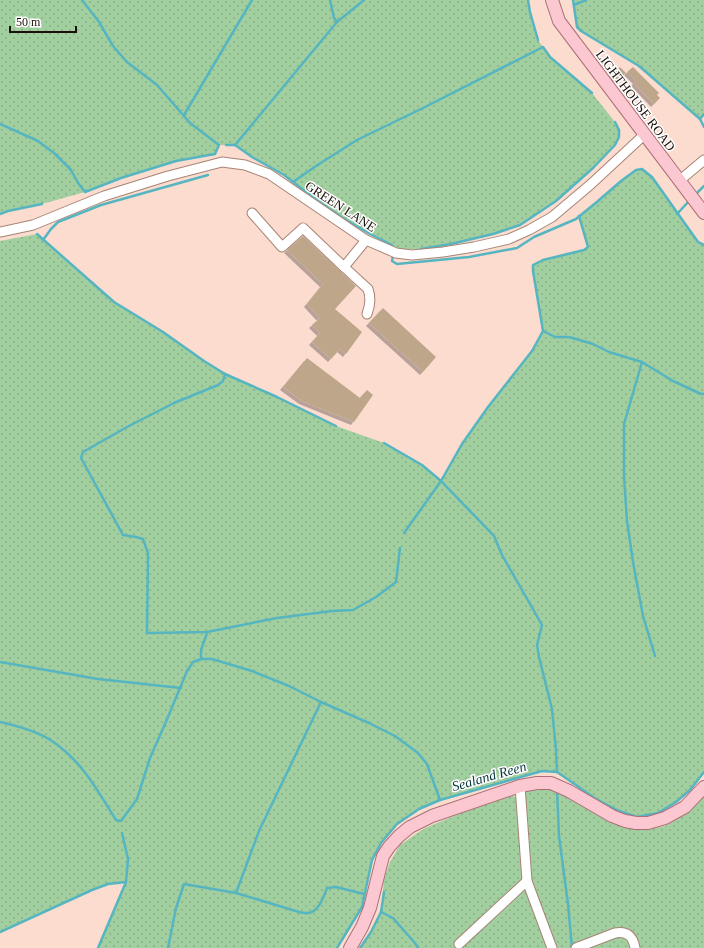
<svg xmlns="http://www.w3.org/2000/svg" width="704" height="948" viewBox="0 0 704 948" font-family="'Times New Roman',serif">
	<style>
		.grass { fill: url(#grass-dots) }
		.lines { fill: none; stroke-linecap: round; stroke-linejoin: round }
		.stream { stroke: #55b5c1; stroke-width: 2.5 }
		.building { fill: #bda689; filter: url(#shadow) }
		.minor-casing { stroke: #a78475; stroke-width: 11 }
		.major-casing { stroke: #ac6f77; stroke-width: 14 }
		.minor { stroke: #fff; stroke-width: 9 }
		.major { stroke: #fbc7d0; stroke-width: 12 }
		.labels { text-anchor: middle; stroke-width: 3; stroke-linejoin: round; paint-order: stroke }
		.street-label { font-size: 13px; fill: #1c0f0a; stroke: #fff }
		.water-label { font-size: 14px; font-style: italic; fill: #05353a; stroke: #fff }
	</style>
	<defs>
		<pattern id="grass-dots" width="8" height="8" patternUnits="userSpaceOnUse"><rect width="8" height="8" fill="#a2cf9f"/><path d="M2 2h.1M6 6h.1" fill="none" stroke="#8bb188" stroke-width="1.8" stroke-linecap="round"/></pattern>
		<filter id="shadow"><feDropShadow dx="-3" dy="3" stdDeviation="0" flood-color="#0004"/></filter>
	</defs>
	<rect width="100%" height="100%" fill="#fbdccf"/>
	<g class="grass">
		<path d="M0 0H528L530 12 538 40 550 57 592 93 615 122 619 130V137L615 145 593 168 556 201 520 225 493 234 451 244 421 249H394L392 245 372 235 344 219 315 199 284 175 252 157 235 145H219L215 154 176 161 121 178 85 192 42 204 8 211 0 214Z"/>
		<path d="M573 0H704V114L700 119 639 66 581 31 577 27Z"/>
		<path d="M642 169 652 177 697 242 704 245V772L690 790 676 802 658 813 637 817 619 811 596 799 557 772 542 771 440 800 419 809 397 824 381 843 372 860 362 907 337 948H98L126 882 108 884 92 890 0 932V241L37 234 114 302 163 332 204 361 225 374 277 397 336 426 384 443 422 465 441 481 462 444 488 407 532 351 543 331 533 271V265L543 260 584 250 588 246 579 216 598 201 621 181 636 170Z"/>
		<path d="M540 788 557 791 609 822 626 828 646 830 665 826 687 814 704 797V948H360L371 932 381 912 384 879 390 862 400 845 425 828 464 812 511 796 517 797 523 796 526 790Z"/>
	</g>
	<g class="lines">
		<g class="stream">
			<path d="M330 0 334 18 337 22"/>
			<path d="M528 0 530 12 538 40"/>
			<path d="M573 0 577 27 581 31 639 66 700 119 704 127"/>
			<path d="M574 5 586 0"/>
			<path d="M184 115 252 0"/>
			<path d="M700 119 704 114"/>
			<path d="M0 124 38 141 54 153 71 170 78 183 85 192 121 178 176 161 215 154 219 145 190 123 157 85 127 62 113 46 99 22 82 0"/>
			<path d="M226 145H235L252 157 284 175 315 199 344 219 372 235 392 245 394 249"/>
			<path d="M235 145 337 22 364 0"/>
			<path d="M293 182 316 166 357 140 423 108 543 47 550 57 592 93"/>
			<path d="M696 194 704 186"/>
			<path d="M0 214 8 211 42 204"/>
			<path d="M677 214 690 200"/>
			<path d="M37 234 114 302 163 332 204 361 225 374 277 397 336 426"/>
			<path d="M43 240 51 229 58 222 101 205 208 175"/>
			<path d="M421 249 451 244 493 234 520 225 556 201 593 168 615 145 619 137V130L615 122"/>
			<path d="M393 256 392 261 397 264 469 257 517 248 534 237 576 219 598 201 621 181 636 170 642 169 652 177 698 242 704 245"/>
			<path d="M543 331 555 337H569L593 344 609 352 642 362 673 381 701 394H704"/>
			<path d="M642 362 624 424V476L627 521 633 562 643 616 655 656"/>
			<path d="M225 374 223 381 218 385 174 403 127 427 83 452 81 458 123 535 136 537 143 539 148 553 147 633 207 632 277 618 332 611 353 610 376 597 396 582 400 548"/>
			<path d="M384 443 422 465 441 481 494 536 502 555 542 625 537 645 539 657 552 709 556 750 557 772"/>
			<path d="M404 533 441 481 462 444 488 407 532 351 543 331 533 271V265L543 260 584 250 588 247 579 216"/>
			<path d="M201 659V650L207 633"/>
			<path d="M0 662 98 679 181 688"/>
			<path d="M0 722C18 726 37 731 52 741 83 762 97 790 116 820L121 821 137 799 150 758 168 717 187 671 193 662 201 659H212L252 671 289 686 321 702 369 723 395 736 418 753 427 764 440 800"/>
			<path d="M557 791 559 836 568 904 572 948"/>
			<path d="M236 893 259 831 321 702"/>
			<path d="M381 912 393 918 415 943 418 948"/>
			<path d="M0 932 92 890 108 884 126 882"/>
			<path d="M98 948 126 882 128 859 122 833"/>
			<path d="M168 948 176 908 184 884 236 893 299 912C302 913 306 913 309 913 319 911 324 896 327 888L336 887 364 894"/>
			<path d="M337 948 362 907 372 860 381 843 397 824 419 809 440 800 542 771 557 772 596 799 619 811 637 817 658 813 676 802 690 790 704 772"/>
			<path d="M360 948 371 932 381 912 384 892"/>
		</g>
	</g>
	<g class="building">
		<path d="M620 67 626 73 616 81 611 75Z"/>
		<path d="M633 67 659 93 657 95 660 98 654 104 634 83 636 81 627 72Z"/>
		<path d="M303 236 356 286 335 309 362 332 346 354 340 349 331 359 312 342 320 333 312 325 320 318 307 304 323 284 287 250Z"/>
		<path d="M383 308 436 357 423 372 369 323Z"/>
		<path d="M307 358 360 398 367 390 373 395 354 422 302 401 283 387Z"/>
	</g>
	<g class="lines">
		<g class="minor-casing">
			<g id="minor">
				<path d="M679 181 704 160"/>
				<path d="M252 213 282 247 303 228 344 267 366 240"/>
				<path d="M0 232 33 225 104 196 168 176 222 162 245 165 269 174 366 240 396 253 412 255 443 252 474 247 509 239 529 230 552 217 590 185 645 134"/>
				<path d="M344 267 368 289C371 297 370 306 367 314"/>
				<path d="M520 786 527 881 552 948"/>
				<path d="M459 944 527 881"/>
				<path d="M576 948 615 933C627 931 633 936 635 948"/>
			</g>
		</g>
		<g class="major-casing">
			<g id="major">
				<path d="M552 0 559 21 704 213"/>
				<path d="M350 948 362 927 370 908 383 856 389 847 399 836 410 827 432 816 520 786 537 783H551L569 791 612 816 625 821 636 823H648L665 818 685 807 704 787"/>
			</g>
		</g>
		<use href="#minor" class="minor"/>
		<use href="#major" class="major"/>
	</g>
	<g class="labels">
		<g class="street-label">
			<text transform="translate(636 100) rotate(53)" y="5">LIGHTHOUSE ROAD</text>
			<text transform="translate(341 206) rotate(33)" y="5">GREEN LANE</text>
		</g>
		<g class="water-label">
			<text transform="translate(489 776) rotate(-16)" y="5">Sealand Reen</text>
		</g>
	</g>
	<path d="M10 26v6h66v-6" fill="none" stroke="#1c0f0a" stroke-width="2"/>
	<text x="16" y="26" font-size="12" fill="#1c0f0a" stroke="#ffffff" stroke-width="3" paint-order="stroke">50 m</text>
</svg>
